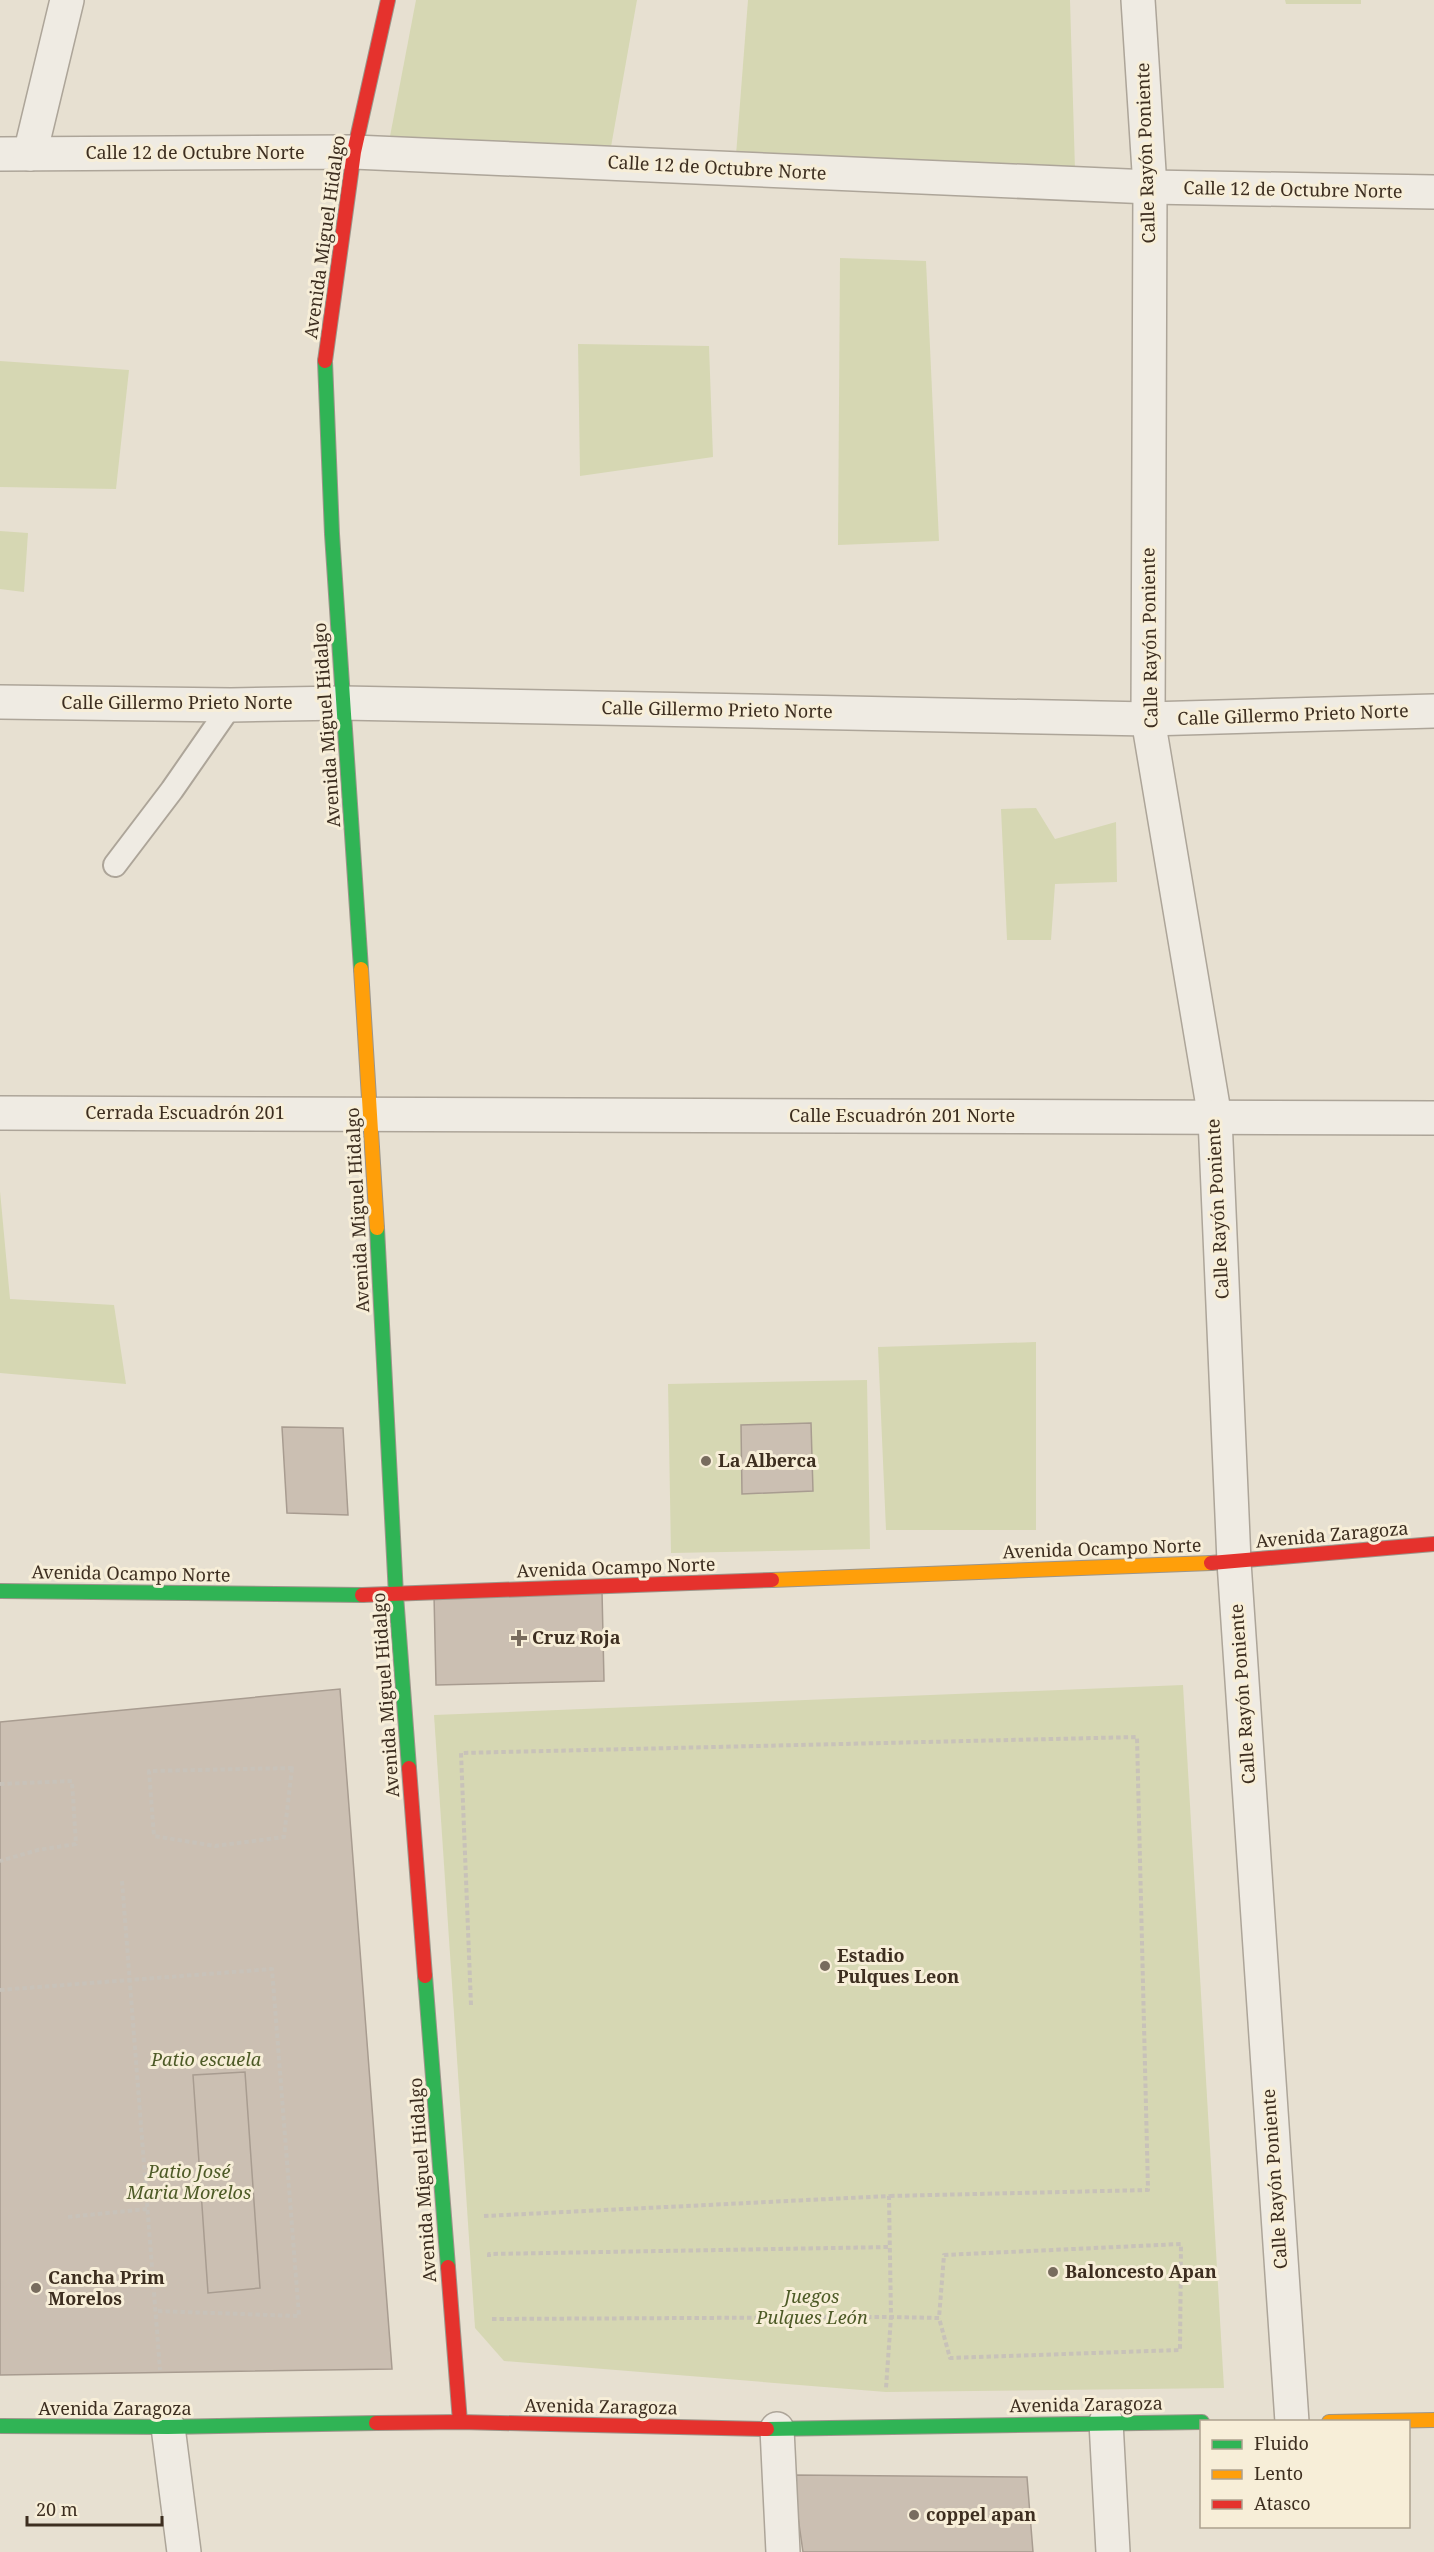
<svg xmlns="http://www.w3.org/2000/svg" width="1434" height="2552" viewBox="0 0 1434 2552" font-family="'Noto Serif',serif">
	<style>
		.green { fill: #d6d7b3 }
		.building { fill: #cbbfb2; stroke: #a89c90; stroke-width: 1.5 }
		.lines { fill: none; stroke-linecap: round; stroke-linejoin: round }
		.lane-casing { stroke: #ada599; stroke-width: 26 }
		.street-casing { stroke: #ada599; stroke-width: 36 }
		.fast-casing { stroke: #9c958a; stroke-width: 16 }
		.slow-casing { stroke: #9c958a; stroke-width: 16 }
		.jam-casing { stroke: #9c958a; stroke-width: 16 }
		.path { stroke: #c8c2b9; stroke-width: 4; stroke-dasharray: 4.5 3; stroke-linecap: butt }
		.lane { stroke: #efebe3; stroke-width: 22 }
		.street { stroke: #efebe3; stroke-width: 33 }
		.fast { stroke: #30b455; stroke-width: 14 }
		.slow { stroke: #ff9f0a; stroke-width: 14 }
		.jam { stroke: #e5322d; stroke-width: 14 }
		.poi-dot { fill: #786c5e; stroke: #f7eed8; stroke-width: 2 }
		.labels { text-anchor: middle; stroke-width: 6; stroke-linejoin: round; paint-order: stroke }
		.street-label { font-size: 18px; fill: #3d2e20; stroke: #f7eed8 }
		.poi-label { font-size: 18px; font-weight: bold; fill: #3d2e20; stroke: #f7eed8; text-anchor: start }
		.park-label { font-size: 18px; font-style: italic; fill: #4d5a26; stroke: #f7eed8 }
	</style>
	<rect width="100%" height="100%" fill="#e7e0d1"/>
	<g class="green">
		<path d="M416 0H637L609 158 387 152Z"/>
		<path d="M748 0H1070L1075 170 736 155Z"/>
		<path d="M1285 0H1361V4H1286Z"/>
		<path d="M840 258 926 261 939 541 838 545Z"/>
		<path d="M578 344 709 346 713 457 580 476Z"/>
		<path d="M0 361 129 370 116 489 0 487Z"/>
		<path d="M0 531 28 533 24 592 0 589Z"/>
		<path d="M1036 808 1055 839 1116 822 1117 882 1055 884 1051 940H1007L1001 809Z"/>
		<path d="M0 1191 10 1299 114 1305 126 1384 0 1373Z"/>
		<path d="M1036 1342V1530H886L878 1347Z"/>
		<path d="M867 1380 870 1549 671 1553 668 1384Z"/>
		<path d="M1183 1685 1224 2388 886 2392 504 2361 475 2328 434 1715Z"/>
	</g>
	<g class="building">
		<path d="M811 1423 813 1491 742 1494 741 1425Z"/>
		<path d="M282 1427 343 1428 348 1515 287 1513Z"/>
		<path d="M602 1591 604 1681 436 1685 434 1595Z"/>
		<path d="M340 1689 392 2369 0 2375V1722Z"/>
		<path d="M245 2072 260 2288 208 2293 193 2075Z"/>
		<path d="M792 2475 1027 2477 1033 2552H803Z"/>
	</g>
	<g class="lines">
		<g class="lane-casing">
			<path id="lane" d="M115 865 172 790 231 705"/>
		</g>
		<g class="street-casing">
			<g id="street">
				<path d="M1138 0 1150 187 1148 719 1215 1118 1234 1562 1292 2422"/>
				<path d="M0 154 354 152 1150 187 1434 192"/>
				<path d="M30 154 67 0"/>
				<path d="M0 702 231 705 343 703 1148 719 1434 711"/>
				<path d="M0 1113 1434 1118"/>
				<path d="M1106 2422 1113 2552"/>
				<path d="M168 2427 184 2552"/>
				<path d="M777 2429 783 2552"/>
			</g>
		</g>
		<g class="fast-casing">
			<g id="fast">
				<path d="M325 361 332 534 361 969"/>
				<path d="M377 1228 396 1595 409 1768"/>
				<path d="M0 1591 362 1595"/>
				<path d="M425 1976 448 2267"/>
				<path d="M0 2426 168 2427 376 2423"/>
				<path d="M767 2429 1202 2422"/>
			</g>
		</g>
		<g class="slow-casing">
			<g id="slow">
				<path d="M361 969 377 1228"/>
				<path d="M772 1580 1211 1563"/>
				<path d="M1329 2422 1434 2420"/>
			</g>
		</g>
		<g class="jam-casing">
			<g id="jam">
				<path d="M325 361 354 152 388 0"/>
				<path d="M1211 1563 1434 1544"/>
				<path d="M362 1595 772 1580"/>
				<path d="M409 1768 425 1976"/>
				<path d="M448 2267 460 2422"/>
				<path d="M376 2423 460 2422 767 2429"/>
			</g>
		</g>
		<g class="path">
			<path d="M292 1768 284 1837 215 1846 154 1836 149 1771Z"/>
			<path d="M0 1784 72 1781 76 1844 38 1850 0 1861"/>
			<path d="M122 1881 160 2370"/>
			<path d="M0 1990 272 1969 299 2316 155 2311"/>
			<path d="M471 2005 461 1753 1137 1737 1148 2190 889 2196"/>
			<path d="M484 2216 889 2196 891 2317 886 2388"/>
			<path d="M68 2217 147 2209"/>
			<path d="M489 2257V2254L890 2247"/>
			<path d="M492 2319 891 2317 939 2318 950 2358 1180 2350 1181 2244 944 2255 939 2318"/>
		</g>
		<use href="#lane" class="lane"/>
		<use href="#street" class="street"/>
		<use href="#fast" class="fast"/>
		<use href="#slow" class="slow"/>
		<use href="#jam" class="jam"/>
	</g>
	<g class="poi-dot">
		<circle cx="706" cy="1461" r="6"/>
		<path d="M516 1629h6v6h6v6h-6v6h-6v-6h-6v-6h6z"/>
		<circle cx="825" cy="1966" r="6"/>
		<circle cx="1053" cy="2272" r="6"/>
		<circle cx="36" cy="2288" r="6"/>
		<circle cx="914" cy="2515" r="6"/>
	</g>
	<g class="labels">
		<g class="street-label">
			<text x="195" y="159">Calle 12 de Octubre Norte</text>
			<text transform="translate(1146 153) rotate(-92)" y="6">Calle Rayón Poniente</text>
			<text transform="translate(717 168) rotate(3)" y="6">Calle 12 de Octubre Norte</text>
			<text transform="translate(1293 190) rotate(1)" y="6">Calle 12 de Octubre Norte</text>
			<text transform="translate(325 237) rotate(-82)" y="6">Avenida Miguel Hidalgo</text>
			<text transform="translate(1150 638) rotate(-91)" y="6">Calle Rayón Poniente</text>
			<text x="177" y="709">Calle Gillermo Prieto Norte</text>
			<text transform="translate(717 710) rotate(1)" y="6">Calle Gillermo Prieto Norte</text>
			<text transform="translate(1293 715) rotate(-2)" y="6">Calle Gillermo Prieto Norte</text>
			<text transform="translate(327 725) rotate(-94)" y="6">Avenida Miguel Hidalgo</text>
			<text x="185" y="1119">Cerrada Escuadrón 201</text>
			<text x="902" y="1122">Calle Escuadrón 201 Norte</text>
			<text transform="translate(1218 1209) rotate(-93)" y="6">Calle Rayón Poniente</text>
			<text transform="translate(358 1210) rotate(-93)" y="6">Avenida Miguel Hidalgo</text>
			<text transform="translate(1332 1535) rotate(-5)" y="6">Avenida Zaragoza</text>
			<text transform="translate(1102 1549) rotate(-2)" y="6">Avenida Ocampo Norte</text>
			<text transform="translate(616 1568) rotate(-2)" y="6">Avenida Ocampo Norte</text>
			<text transform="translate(131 1574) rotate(1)" y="6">Avenida Ocampo Norte</text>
			<text transform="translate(1243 1694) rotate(-94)" y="6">Calle Rayón Poniente</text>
			<text transform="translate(386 1695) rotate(-94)" y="6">Avenida Miguel Hidalgo</text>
			<text transform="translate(1275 2179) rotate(-94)" y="6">Calle Rayón Poniente</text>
			<text transform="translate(423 2180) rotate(-94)" y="6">Avenida Miguel Hidalgo</text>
			<text transform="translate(1086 2405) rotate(-1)" y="6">Avenida Zaragoza</text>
			<text transform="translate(601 2407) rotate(1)" y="6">Avenida Zaragoza</text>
			<text x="115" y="2415">Avenida Zaragoza</text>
		</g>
		<g class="poi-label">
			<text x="718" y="1467">La Alberca</text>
			<text x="532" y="1644">Cruz Roja</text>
			<text x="837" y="1962">Estadio<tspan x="837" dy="21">Pulques Leon</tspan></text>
			<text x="1065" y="2278">Baloncesto Apan</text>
			<text x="48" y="2284">Cancha Prim<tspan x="48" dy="21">Morelos</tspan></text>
			<text x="926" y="2521">coppel apan</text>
		</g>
		<g class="park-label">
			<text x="206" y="2066">Patio escuela</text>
			<text x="189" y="2178">Patio José<tspan x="189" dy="21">Maria Morelos</tspan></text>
			<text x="812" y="2303">Juegos<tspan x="812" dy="21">Pulques León</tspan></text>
		</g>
	</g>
	<rect x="1200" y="2420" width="210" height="108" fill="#f7eed8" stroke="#ada18e" stroke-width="1.5"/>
	<rect x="1212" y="2440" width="30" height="9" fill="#30b455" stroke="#ada18e" stroke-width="1.5"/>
	<text x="1254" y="2450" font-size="18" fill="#3d2e20">Fluido</text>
	<rect x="1212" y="2470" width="30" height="9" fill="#ff9f0a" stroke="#ada18e" stroke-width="1.5"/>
	<text x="1254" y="2480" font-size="18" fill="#3d2e20">Lento</text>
	<rect x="1212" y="2500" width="30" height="9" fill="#e5322d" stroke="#ada18e" stroke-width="1.5"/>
	<text x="1254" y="2510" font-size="18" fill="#3d2e20">Atasco</text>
	<path d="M27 2516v9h135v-9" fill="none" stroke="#3d2e20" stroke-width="3"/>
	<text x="36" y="2516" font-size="18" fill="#3d2e20" stroke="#f7eed8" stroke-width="4.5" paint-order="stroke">20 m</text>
</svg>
